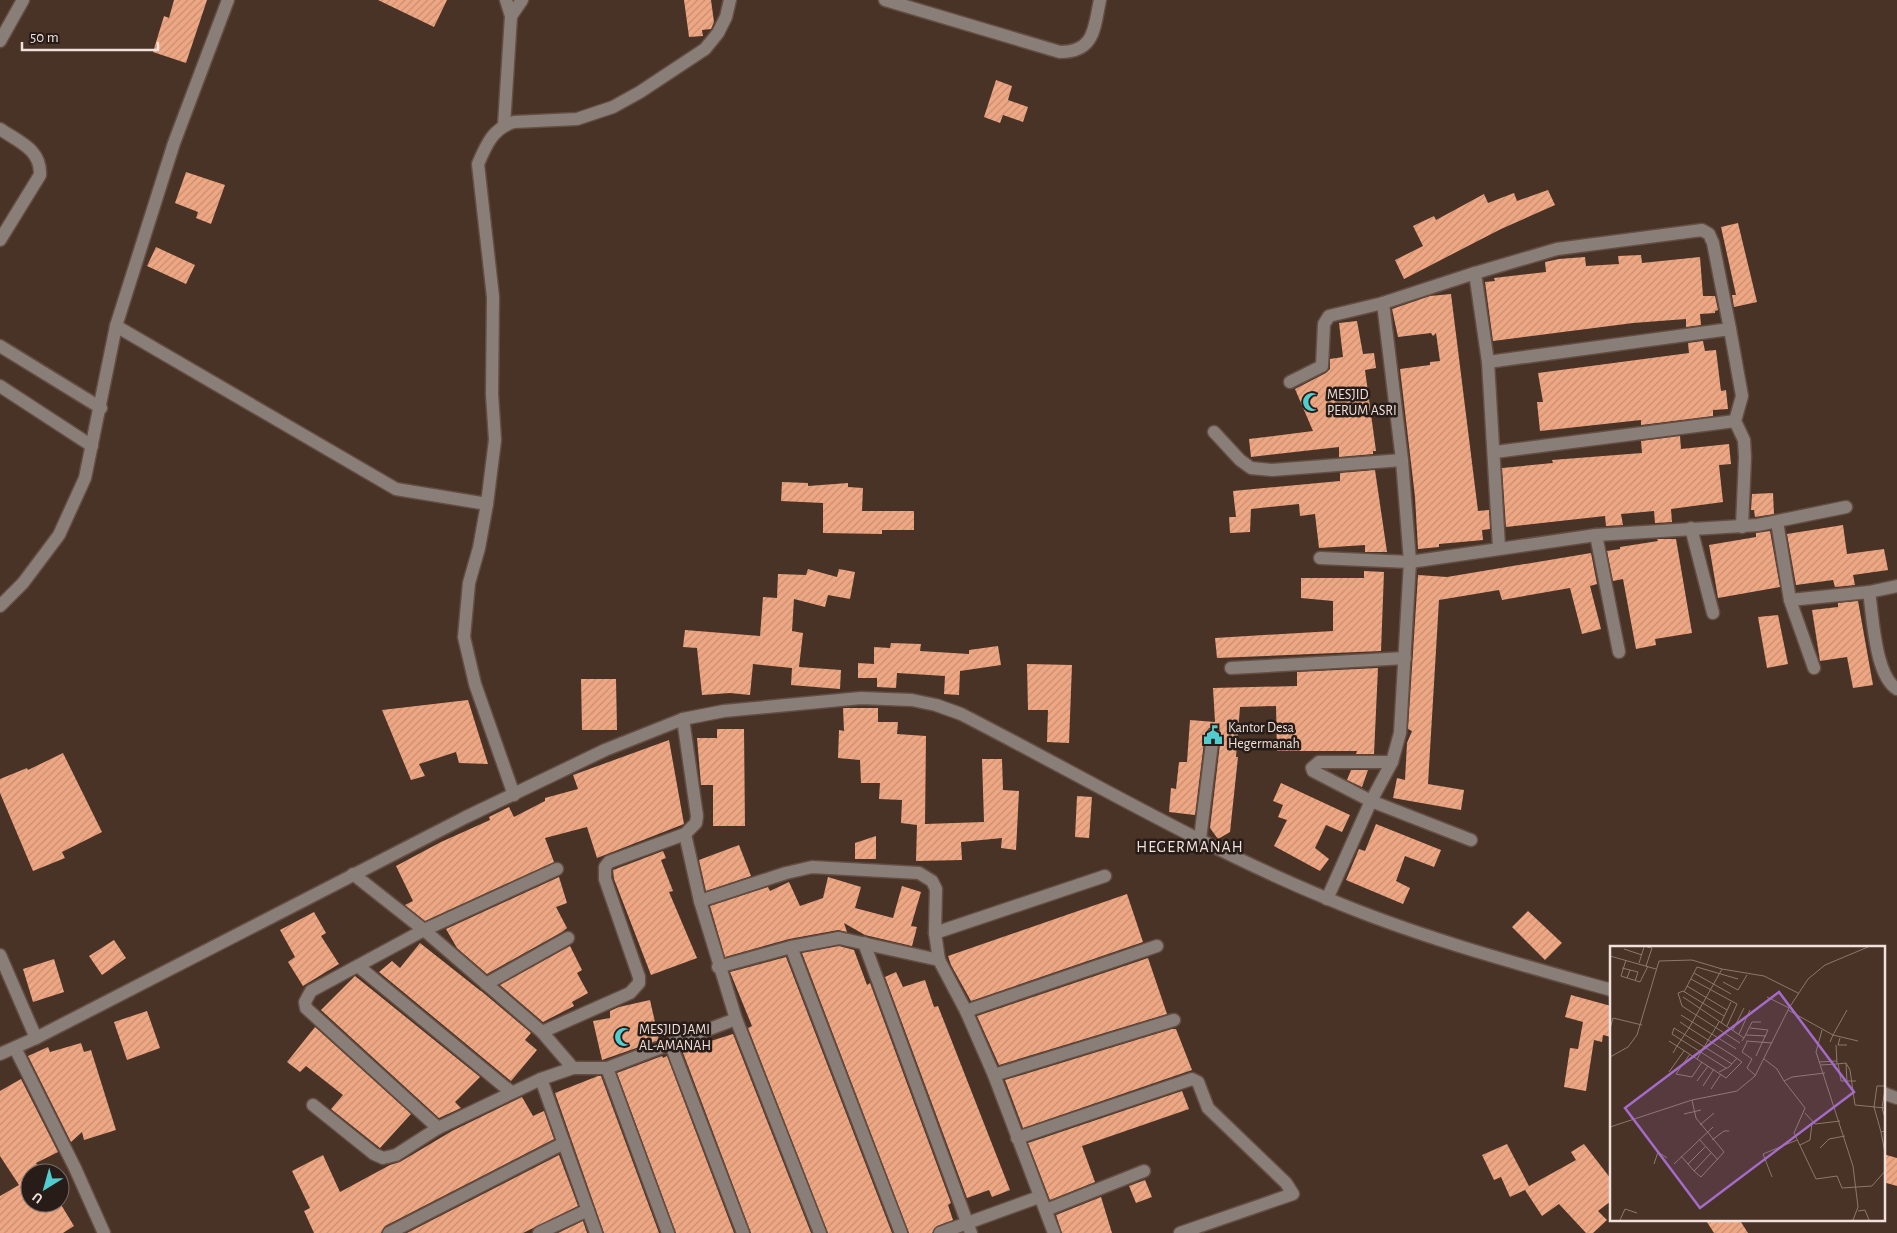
<svg xmlns="http://www.w3.org/2000/svg" width="1897" height="1233" viewBox="0 0 1897 1233" font-family="'Alegreya Sans',sans-serif">
	<style>
		.building { fill: url(#building-hatch) }
		.lines { fill: none; stroke-linecap: round; stroke-linejoin: round }
		.minor-casing { stroke: #644e43; stroke-width: 15 }
		.minor { stroke: #8a7e78; stroke-width: 12 }
		.labels { text-anchor: middle; stroke-width: 5; stroke-linejoin: round; paint-order: stroke }
		.poi-label { font-size: 14px; fill: #f1e1da; stroke: #271c17; text-anchor: start }
		.quarter-label { font-size: 16px; letter-spacing: 1px; fill: #f1e1da; stroke: #271c17 }
		.inset-road { fill: none; stroke: #8c786e; stroke-width: 1 }
		.view { fill: #a46bc8; fill-opacity: 0.15; stroke: #a46bc8; stroke-width: 2.5 }
		.inset-edge { fill: none; stroke: #f1e1da; stroke-width: 2.5 }
	</style>
	<defs>
		<pattern id="building-hatch" width="6" height="6" patternUnits="userSpaceOnUse" patternTransform="scale(1.25)"><rect width="6" height="6" fill="#efa783"/><path d="M-1 1l2-2M0 6l6-6M5 7l2-2" fill="none" stroke="#c58e72"/></pattern>
	</defs>
	<rect width="100%" height="100%" fill="#493226"/>
	<g class="building">
		<path d="M174 0H207L186 63 153 52 164 16 169 18Z"/>
		<path d="M378 0H447L434 27Z"/>
		<path d="M684 0H711L714 22 711 29 702 30 703 36 689 37Z"/>
		<path d="M996 80 1012 86 1008 100 1028 107 1023 122 1003 115 1000 123 984 117Z"/>
		<path d="M186 172 225 185 211 224 196 218 198 212 175 203Z"/>
		<path d="M1548 190 1555 205 1501 229 1404 279 1395 260 1423 246 1413 226 1434 216 1436 220 1484 194 1488 203 1514 193 1517 201Z"/>
		<path d="M1738 223 1757 302 1734 307 1732 295H1736L1721 227Z"/>
		<path d="M156 247 195 265 186 284 147 266Z"/>
		<path d="M1641 255 1642 263 1700 257 1703 296H1715L1718 310 1715 311V313L1700 314 1701 325 1686 327V319L1633 323 1493 341 1485 282 1495 281 1494 278 1546 272 1545 262 1559 259 1585 257 1586 266 1619 264 1618 256Z"/>
		<path d="M1451 294 1478 511 1489 510 1490 529 1482 530 1483 540 1439 544V547L1418 549 1415 497 1400 369 1430 365V362L1440 361 1436 333 1433 336 1431 333 1398 337 1392 309 1430 296Z"/>
		<path d="M1357 321 1363 354 1374 353 1376 368 1365 370 1376 451H1373V454L1339 457V447L1251 457 1249 439 1313 431 1295 389 1326 373 1330 369V359L1343 357 1339 323Z"/>
		<path d="M1703 341 1705 351 1716 350 1721 391 1726 390 1728 409 1713 410V416L1641 425V420L1540 431 1537 402H1543L1538 373 1689 353 1688 343Z"/>
		<path d="M1680 436 1681 449 1729 444 1731 464 1719 465 1723 502 1671 509 1672 522 1655 523 1654 511 1621 514 1623 525 1606 526 1605 516 1506 527 1502 468 1553 463 1552 460 1642 453 1641 441Z"/>
		<path d="M1375 470 1387 552H1365V545L1319 548 1315 514 1300 516 1299 504 1251 509 1250 532 1230 533 1229 517H1236L1233 491 1340 481V473Z"/>
		<path d="M782 482 808 483V486L848 483V487L863 488 862 511H914V530H882V534L823 533V503L781 501Z"/>
		<path d="M1773 493 1774 514 1755 517 1754 510H1751L1752 494Z"/>
		<path d="M1843 525 1847 554 1884 549 1888 570 1853 575 1855 585 1835 587 1833 580 1796 585 1787 534Z"/>
		<path d="M1770 531 1780 587 1718 598 1709 545 1756 537V533Z"/>
		<path d="M1657 539H1676L1692 633 1655 639 1656 645 1636 649 1623 579 1613 581 1607 551 1620 549V547L1658 541Z"/>
		<path d="M1591 553 1597 584 1590 586 1601 629 1582 634 1570 588 1502 600 1499 590 1439 600 1428 784 1464 790 1461 810 1393 798 1397 778 1405 780 1407 743 1412 731 1408 729 1418 575 1447 577Z"/>
		<path d="M808 569 837 577 839 569 855 572 850 599 828 595 825 607 794 599 792 631 803 633 799 667 841 670 840 689 791 685 792 668 753 664 750 695 730 693 702 695 697 648 683 647 685 630 760 636 763 597 777 598 778 574 806 575Z"/>
		<path d="M1364 571 1384 572 1381 651 1217 658 1215 638 1333 631V601L1301 598V578H1364Z"/>
		<path d="M1858 601 1873 685 1853 688 1847 657 1820 661 1812 610 1838 607V603Z"/>
		<path d="M1778 615 1788 664 1767 668 1758 617Z"/>
		<path d="M891 643 921 644 920 651 969 654V650L998 646 1001 665 960 671 959 695 944 694 945 676 897 673 896 688 877 687V678H858V663L874 664V647L890 648Z"/>
		<path d="M1027 664 1072 665 1069 743 1047 742 1048 710H1028Z"/>
		<path d="M1378 668 1374 754H1356L1357 751H1277L1276 706 1240 707 1236 757H1238L1230 832 1218 839 1210 828 1221 736 1220 731 1214 727 1209 728 1205 734 1195 815 1169 812 1171 788 1176 789 1179 762H1187L1190 720 1215 722 1213 688 1297 686V672Z"/>
		<path d="M581 679H616L617 730H582Z"/>
		<path d="M468 700 488 764 459 763 456 752 419 764 425 776 411 780 382 710Z"/>
		<path d="M843 708H878V722H898L897 734 926 736 925 824 984 822 982 759H1002L1003 790 1019 791 1016 850 1001 848 1002 838 961 842 962 860 916 861 917 825 901 823 902 800 879 799 880 783H861L860 760 838 758 839 730 844 731Z"/>
		<path d="M717 729H744L745 826H713V785H701L697 738H717Z"/>
		<path d="M669 740 684 824 597 858 587 827 545 838 554 862 425 921 405 905 413 901 396 866 441 842 490 820 489 817 509 807 514 817 545 801V798L578 789 573 775Z"/>
		<path d="M63 753 102 832 62 852 65 858 33 871 0 793V779L27 768 28 770Z"/>
		<path d="M1351 770H1368L1362 787 1347 780Z"/>
		<path d="M1281 783 1350 815 1342 832 1326 825 1315 848 1329 859 1320 871 1274 846 1287 820 1278 817 1283 805 1273 801Z"/>
		<path d="M1077 796 1092 797 1089 838 1075 837Z"/>
		<path d="M1376 824 1441 850 1434 867 1405 856 1396 881 1410 888 1403 904 1346 880 1359 849 1365 851Z"/>
		<path d="M876 836V859H855V843Z"/>
		<path d="M739 845 751 876 706 891 699 860Z"/>
		<path d="M663 851 666 858 661 860 673 891 669 892 697 958 651 975 614 879 613 870Z"/>
		<path d="M559 877 567 903 556 907 567 928 562 932 487 974 457 948 446 929Z"/>
		<path d="M828 877 861 887 855 908 893 918 902 886 921 892 911 926 917 927 912 946 865 935 844 923 847 932 838 930 789 939 725 957 710 906 768 887 770 891 789 882 800 906 823 898Z"/>
		<path d="M1127 894 1143 942 971 1001 951 965 948 956Z"/>
		<path d="M1528 911 1562 943 1545 960 1512 927Z"/>
		<path d="M314 912 326 933 321 936 339 964 303 986 288 962 295 957 280 930Z"/>
		<path d="M114 940 126 958 102 975 89 956Z"/>
		<path d="M420 943 482 992 480 990 531 1033 525 1040 537 1050 511 1081 379 972 392 961 400 968Z"/>
		<path d="M570 946 582 970 577 973 588 993 572 1002 574 1006 543 1022 500 985Z"/>
		<path d="M839 946 854 950 867 985 870 983 951 1203 948 1205 953 1220 937 1226 932 1233H909L802 953Z"/>
		<path d="M786 957 892 1233H828L748 1028 752 1026 730 972Z"/>
		<path d="M1148 958 1167 1014 999 1065 977 1016Z"/>
		<path d="M54 959 64 992 33 1002 23 969Z"/>
		<path d="M896 972 903 987 925 980 934 1007 938 1006 1010 1190 992 1197 989 1190 967 1198 885 977Z"/>
		<path d="M355 976 480 1077 455 1102 461 1108 439 1118 321 1010Z"/>
		<path d="M1571 995 1611 1006V1037L1603 1035 1602 1042 1594 1040 1586 1091 1564 1087 1570 1048 1578 1049 1583 1022 1565 1017Z"/>
		<path d="M650 1000 659 1040 602 1060 593 1021 610 1018V1011L619 1007Z"/>
		<path d="M147 1011 160 1048 127 1060 114 1022Z"/>
		<path d="M315 1027 411 1114 380 1148 331 1109 343 1095 306 1066 300 1072 287 1062Z"/>
		<path d="M1172 1029H1176L1192 1070 1023 1128 1005 1080Z"/>
		<path d="M733 1034 811 1233H751L682 1050Z"/>
		<path d="M81 1043 84 1052 91 1050 116 1130 84 1140 82 1132 71 1142 28 1056 48 1047 50 1052Z"/>
		<path d="M662 1056 663 1058 667 1056 734 1233H676L617 1073Z"/>
		<path d="M598 1076H601L659 1233H604L555 1093Z"/>
		<path d="M21 1079 58 1152 36 1163 42 1173H30V1203H60L74 1226 63 1233H0V1196L19 1185 0 1156V1091Z"/>
		<path d="M1182 1091 1189 1109 1082 1146 1095 1182 1050 1200 1028 1143Z"/>
		<path d="M522 1097 533 1116 544 1111 554 1139 385 1226 381 1233H314L304 1211 310 1208 292 1171 323 1155 340 1192 390 1165 400 1162 452 1131Z"/>
		<path d="M1507 1144 1529 1186 1576 1160 1571 1152 1584 1144 1611 1179V1201L1598 1211 1607 1220 1593 1233H1586L1559 1204 1542 1216 1525 1190 1510 1197 1501 1177 1494 1180 1482 1155Z"/>
		<path d="M1883 1154 1897 1158V1186L1883 1182Z"/>
		<path d="M559 1155 578 1206 523 1233H407Z"/>
		<path d="M1145 1180 1152 1197 1136 1203 1129 1186Z"/>
		<path d="M1101 1197 1112 1233H1062L1056 1215Z"/>
		<path d="M1705 1219H1739L1748 1233H1714Z"/>
		<path d="M583 1221 587 1233H558Z"/>
	</g>
	<g class="lines">
		<g class="minor-casing">
			<g id="minor">
				<path d="M885 0 1060 52C1095 52 1094 28 1100 0"/>
				<path d="M511 16 522 0"/>
				<path d="M0 41 23 0"/>
				<path d="M504 125 511 16 506 0"/>
				<path d="M0 129C19 142 41 149 40 175L0 240"/>
				<path d="M1475 273 1488 362 1499 547"/>
				<path d="M116 326 396 489 487 504 479 548 469 583 464 637 475 684 514 795"/>
				<path d="M1730 329 1742 396 1735 421 1744 440 1745 457 1742 527"/>
				<path d="M0 346 101 408"/>
				<path d="M1290 382 1322 366 1324 324 1329 316 1383 303"/>
				<path d="M0 386 92 446"/>
				<path d="M1214 432 1240 460 1251 468 1272 470 1402 460"/>
				<path d="M1495 452 1735 421"/>
				<path d="M487 504 495 440 492 394 493 297 478 164C486 145 493 128 514 122L577 119 613 107 640 92 705 49 718 33 726 17 730 0"/>
				<path d="M1777 522 1790 600 1814 668"/>
				<path d="M1691 528 1713 613"/>
				<path d="M1596 535 1619 652"/>
				<path d="M1320 558 1410 562 1596 535 1758 525 1846 507"/>
				<path d="M1869 592C1873 617 1875 676 1897 689"/>
				<path d="M1790 600 1869 592 1897 586"/>
				<path d="M0 606 23 583 59 535 85 478 116 326 174 143 228 0"/>
				<path d="M1231 668 1405 658"/>
				<path d="M1392 762H1319L1312 768 1313 771 1371 801 1471 840"/>
				<path d="M685 834 700 901"/>
				<path d="M1200 839 1213 735"/>
				<path d="M353 874 424 930 542 1032 573 1068"/>
				<path d="M1327 899 1371 801 1392 762 1400 733 1410 562 1402 460 1383 303 1475 273 1557 249 1702 230 1709 234 1713 243 1730 329 1488 362"/>
				<path d="M935 933 1105 876"/>
				<path d="M864 943 971 1233"/>
				<path d="M791 947 901 1233"/>
				<path d="M0 955 36 1038"/>
				<path d="M358 966 511 1092"/>
				<path d="M718 967 791 947 839 938 939 960"/>
				<path d="M486 984 568 938"/>
				<path d="M966 1011 1157 946"/>
				<path d="M542 1032 630 993 639 983V977L605 879V867L609 862 685 834 696 823 697 816 683 719"/>
				<path d="M671 1045 743 1233"/>
				<path d="M15 1048 75 1168 104 1233"/>
				<path d="M0 1054 36 1038 466 817 605 750 683 719 724 711 861 698 912 700 936 705 961 714C1082 776 1200 846 1326 898 1418 937 1515 963 1611 990"/>
				<path d="M607 1068 668 1233"/>
				<path d="M994 1075 1174 1020"/>
				<path d="M1883 1093 1897 1098"/>
				<path d="M313 1105 374 1154 383 1158 396 1155 438 1128 541 1079"/>
				<path d="M438 1128 306 1008 305 1002 311 991 424 930 557 869"/>
				<path d="M1017 1138 1192 1079 1198 1082 1208 1108 1286 1183 1293 1194 1180 1233"/>
				<path d="M1046 1210 1144 1171"/>
				<path d="M389 1233 564 1143"/>
				<path d="M539 1233 588 1210"/>
				<path d="M596 1233 541 1079 573 1068H607L736 1019"/>
				<path d="M820 1233 736 1019 700 901 786 873 812 867 919 873 932 881 936 889 935 933 939 960 966 1011 994 1075 1054 1233"/>
				<path d="M940 1233 1039 1197"/>
			</g>
		</g>
		<use href="#minor" class="minor"/>
	</g>
	<defs>
		<g id="mosque-bare" transform="scale(1.5)"><path d="M3.5-4.9A6 6 0 1 0 3.5 4.9A5 5 0 1 1 3.5-4.9Z" fill="#52cdcf" stroke="#271c17" stroke-width="2.5" paint-order="stroke"/></g>
		<g id="civic-bare" transform="scale(1.5)"><path d="M-.6-6.5H3V-4.5H.6V-3L4-1V1h2V6H-6V1h2V-1L-.6-3ZM-1.2 2.5V6h2.4V2.5Z" fill="#52cdcf" stroke="#271c17" stroke-width="2.5" paint-order="stroke"/></g>
	</defs>
	<g fill-rule="evenodd">
		<use href="#mosque-bare" x="1312" y="402"/>
		<use href="#civic-bare" x="1213" y="735"/>
		<use href="#mosque-bare" x="624" y="1037"/>
	</g>
	<g class="labels">
		<g class="poi-label">
			<text x="1327" y="399">MESJID<tspan x="1327" dy="16">PERUM ASRI</tspan></text>
			<text x="1228" y="732">Kantor Desa<tspan x="1228" dy="16">Hegermanah</tspan></text>
			<text x="639" y="1034">MESJID JAMI<tspan x="639" dy="16">AL-AMANAH</tspan></text>
		</g>
		<g class="quarter-label">
			<text x="1190" y="852">HEGERMANAH</text>
		</g>
	</g>
	<g transform="translate(1610 946)">
		<rect width="275" height="275" fill="#493226"/>
		<path class="inset-road" d="M14 3 32 9M0 10 46 23M16 14 11 30 30 36 38 20M29 17 34 1M36 20 42 2 37 1M12 22 20 24 17 32M20 24 28 26 25 35M84 27 121 48M81 33 127 58 117 80M113 36 128 44 137 29M77 40 117 64M74 46 87 21 128 33M73 51 134 92 132 95M157 51 179 62M178 64 223 89 237 64M71 69 126 103M114 70 73 45 68 47 72 60 130 97M70 76 79 82 122 109 132 116 116 132 67 100 79 82 112 23 154 30 188 47M111 77 121 56M140 82 158 84 146 110M0 83 3 72 32 79M123 84 134 62M212 84 206 106 243 220 248 261 243 274M129 88 140 64M136 89 156 90M134 92 142 76H151M230 92 228 99H237M59 95 67 100 63 107M136 95 162 97M137 96 132 106 142 113 137 122 145 129M220 96 223 89 248 95M80 108 66 128 82 131 92 116M0 111 18 101 27 89 49 15 82 14 112 23M87 113 109 76M154 113 167 123 174 135 182 131 215 127M209 116 227 115M228 117 231 135H246M236 117 240 124 245 159 275 162M227 118 236 117 237 136M211 119 227 118 226 99M116 122 62 88 64 82 122 118M59 126 74 105M109 126 119 121 127 112M87 135 98 120M174 135 195 162 184 187 206 233 227 230 232 242 262 240 275 225M93 140 104 123M275 140H267L264 161 271 186 275 185M101 143 111 128M275 143 272 162 275 172M82 154 86 172 114 206 91 231 84 225 101 207M195 167 205 178 230 175M74 168 91 164M90 179 104 167M0 181 82 154 127 145 145 130 179 62 198 33 215 19 258 1M271 186 275 207M89 193 108 214M102 194 114 185H119M190 199 200 194 202 177M210 202 219 193 235 190M71 210 84 225M44 218 48 206 57 212M64 218 103 181M78 218 95 201M162 231 153 208 187 194M248 265 255 264 259 274M10 274 15 263 27 267"/>
		<path class="view" d="M169 46 244 146 90 262 15 162Z"/>
		<rect width="275" height="275" class="inset-edge"/>
	</g>
	<g transform="translate(45 1188) rotate(217)"><circle r="24" fill="#271c17" stroke="#786b65"/>
	<path d="M0-4L9 19L0 12L-9 19Z" fill="#52cdcf"/>
	<text y="-8" font-size="14" font-weight="bold" text-anchor="middle" fill="#f1e1da">U</text>
	</g>
	<path d="M22 42v8h136v-8" fill="none" stroke="#f1e1da" stroke-width="2.5"/>
	<text x="30" y="42" font-size="15" fill="#f1e1da" stroke="#271c17" stroke-width="4" paint-order="stroke">50 m</text>
</svg>
